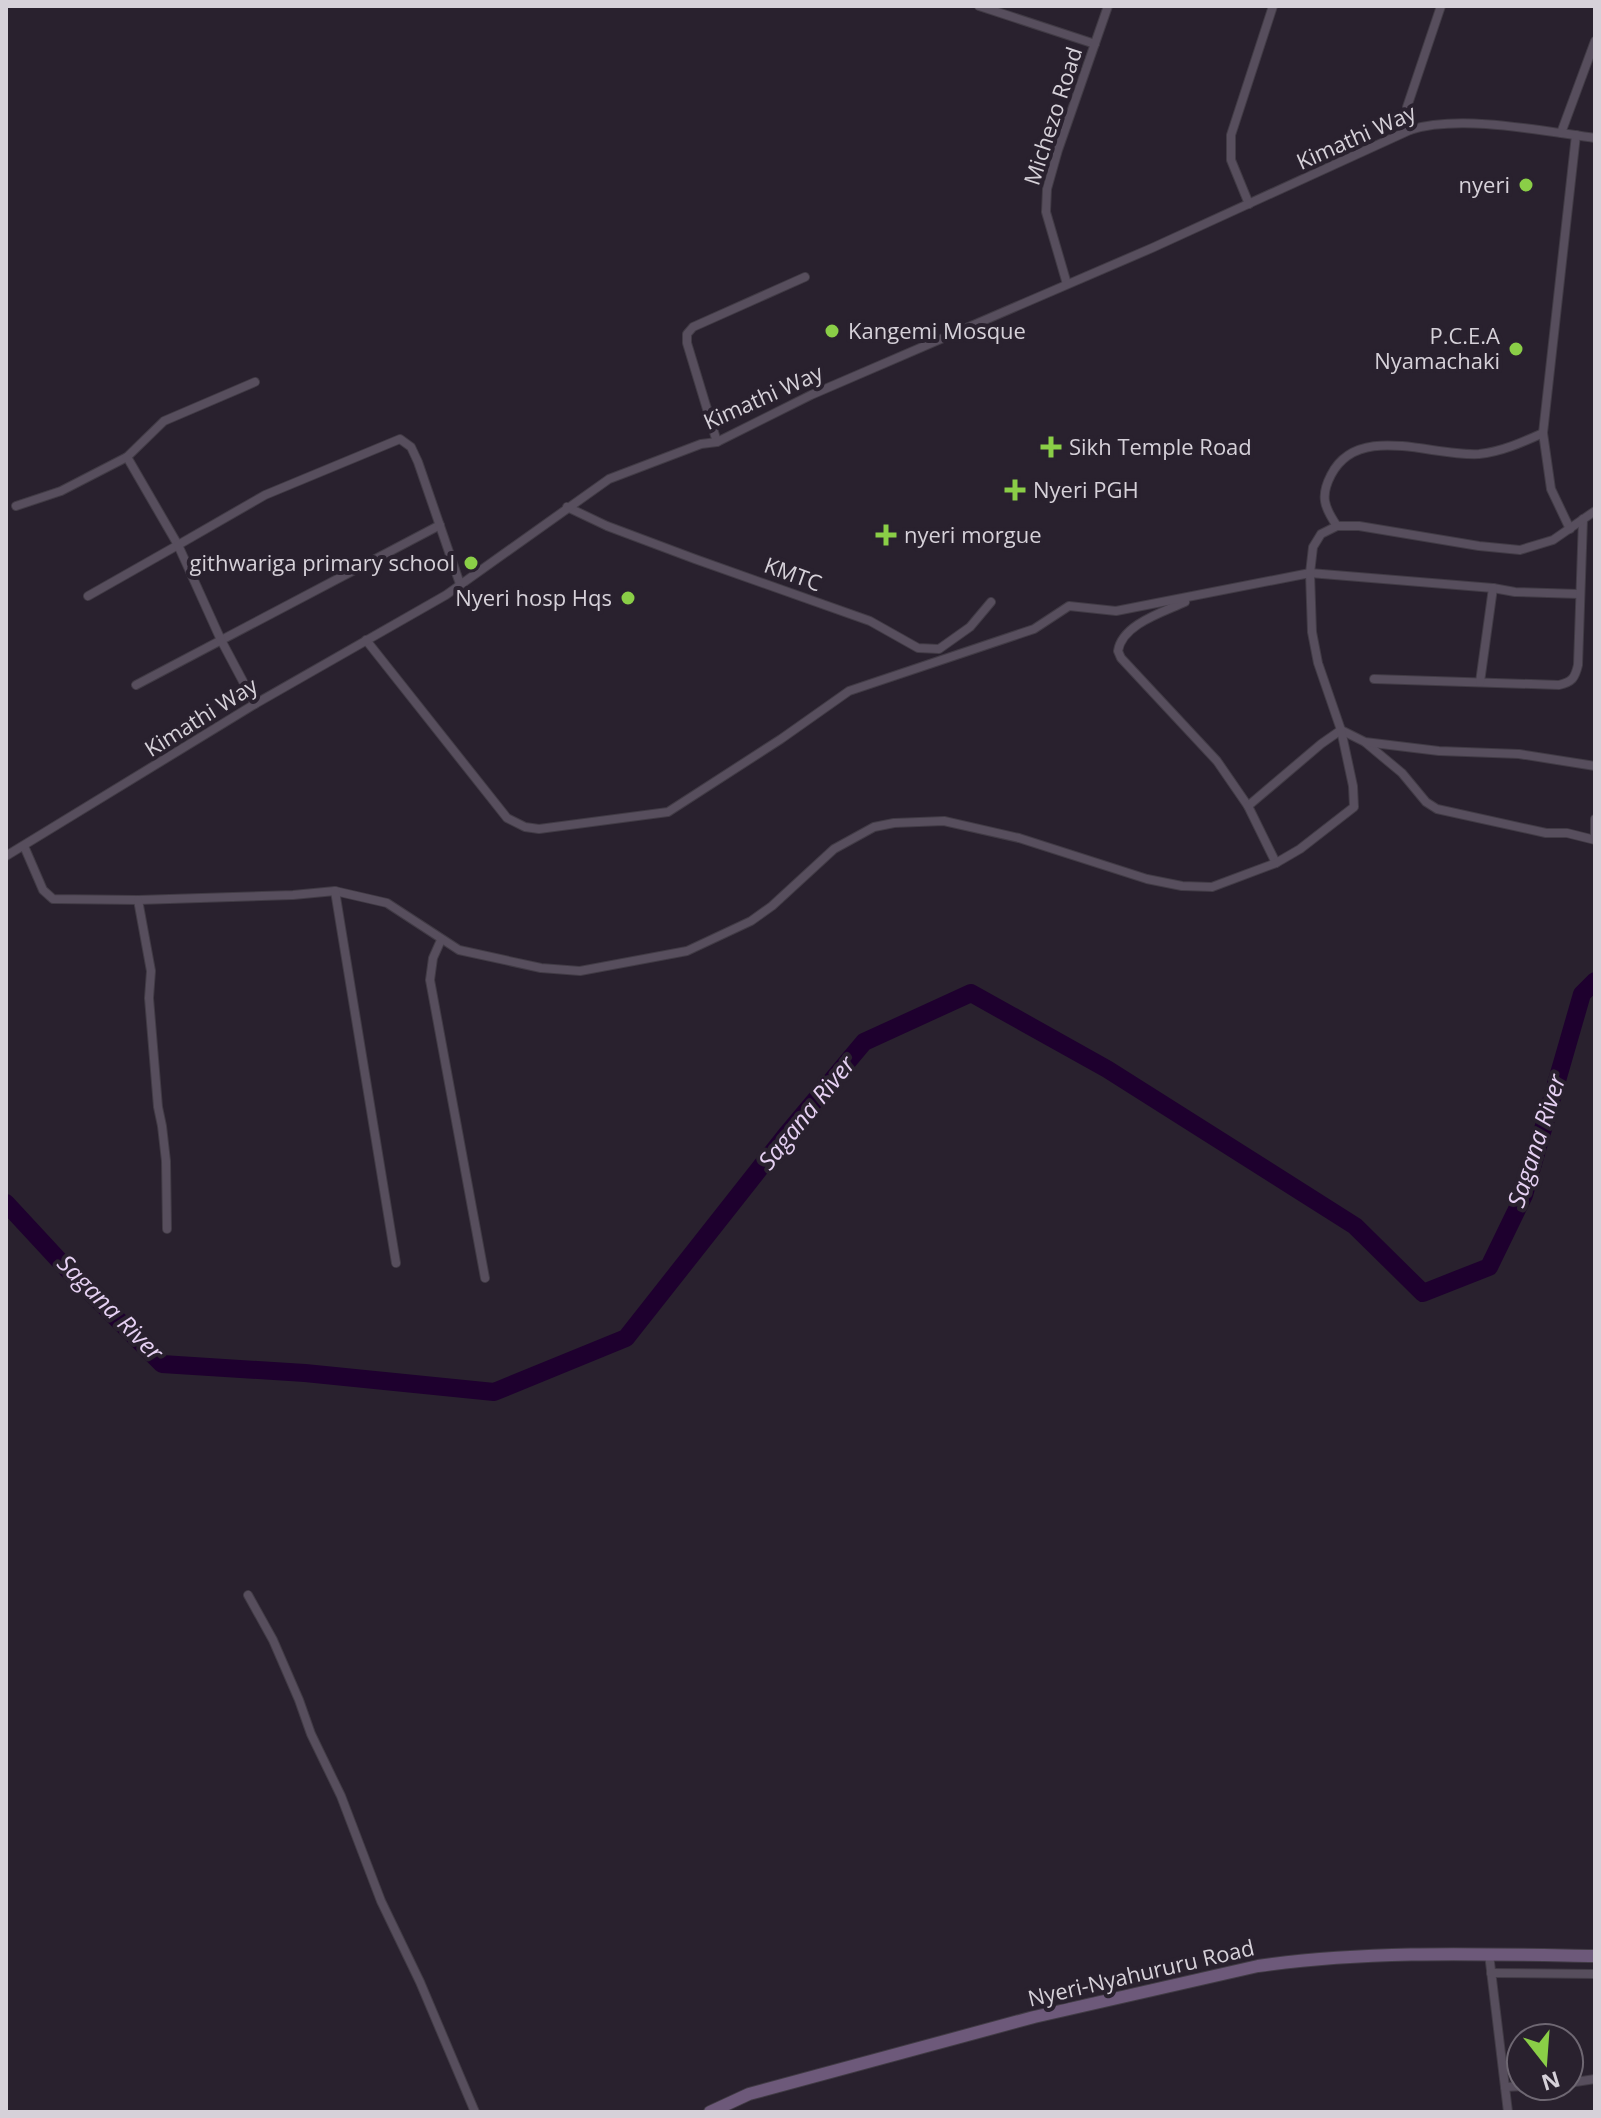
<svg xmlns="http://www.w3.org/2000/svg" width="1601" height="2118" viewBox="0 0 1601 2118" font-family="'Open Sans',sans-serif">
	<style>
		.lines { fill: none; stroke-linecap: round; stroke-linejoin: round }
		.river { stroke: #1e002e; stroke-width: 18 }
		.street-casing { stroke: #413b45; stroke-width: 10 }
		.secondary-casing { stroke: #413b45; stroke-width: 14 }
		.street { stroke: #574e5d; stroke-width: 8 }
		.secondary { stroke: #6d597a; stroke-width: 12 }
		.poi-dot { fill: #8ace47; stroke: #29212e; stroke-width: 3 }
		.labels { text-anchor: middle; stroke-width: 8; stroke-linejoin: round; paint-order: stroke }
		.street-label { font-size: 22px; fill: #d6d1d9; stroke: #29212e }
		.poi-label { font-size: 22px; fill: #d6d1d9; stroke: #29212e; text-anchor: end }
		.water-label { font-size: 24px; font-style: italic; fill: #e6d1f3; stroke: #29212e }
	</style>
	<rect width="100%" height="100%" fill="#29212e"/>
	<g class="lines">
		<path class="river" d="M6 1203 69 1271 162 1364 305 1373 494 1392 626 1338 786 1135 864 1042 971 993 1107 1069 1355 1226 1423 1293 1489 1267 1524 1195 1582 994 1595 981"/>
		<g class="street-casing">
			<g id="street">
				<path d="M979 6 1095 44"/>
				<path d="M1410 130 1407 107 1441 6"/>
				<path d="M1561 133 1595 41"/>
				<path d="M1249 204 1231 160V135L1273 6"/>
				<path d="M1067 284 1046 212 1047 189 1058 150 1108 6"/>
				<path d="M717 442 687 343V334L693 327 805 277"/>
				<path d="M16 506 61 491 127 457 164 421 255 382"/>
				<path d="M567 507 607 526 695 559 870 621 918 648 939 649 970 627 991 602"/>
				<path d="M1337 526C1324 507 1320 496 1331 475 1358 422 1432 457 1479 454 1501 452 1523 442 1543 433"/>
				<path d="M1570 529 1551 489 1543 433 1576 135"/>
				<path d="M88 596 178 545 127 457"/>
				<path d="M1185 602C1164 612 1122 624 1118 651L1121 658 1217 761 1248 806 1276 863"/>
				<path d="M366 640 507 818 525 827 539 829 668 812 781 739 849 691 1034 629 1069 606 1116 611 1310 573 1493 588 1515 592 1579 594"/>
				<path d="M1374 679 1559 685C1572 682 1575 678 1578 665L1583 519"/>
				<path d="M1480 682 1493 588"/>
				<path d="M136 685 440 525"/>
				<path d="M255 704 221 640 178 545 265 495 400 439 411 447 418 462 460 584"/>
				<path d="M1366 743 1402 773 1426 802 1437 809 1546 833H1567L1595 840"/>
				<path d="M1248 806 1321 744 1341 730 1365 742 1439 751 1519 754 1595 766"/>
				<path d="M1595 819V835"/>
				<path d="M24 846 43 890 53 899 138 900 293 895 335 891 387 903 459 950 541 968 580 971 687 951 751 921 772 906 834 849 874 827 894 823 944 821 1019 838 1147 879 1182 886 1212 887 1276 863 1300 849 1354 807 1353 786 1341 730 1318 663 1312 632 1310 573 1313 547 1321 534 1337 526H1359L1479 546 1520 550 1553 540 1595 511"/>
				<path d="M6 856 255 704 446 595 609 479 701 444 717 442 811 395 1152 248 1410 130C1460 114 1543 131 1595 138"/>
				<path d="M335 891 396 1263"/>
				<path d="M138 900 151 971 149 998 158 1107 162 1126 166 1161 167 1229"/>
				<path d="M441 940 433 958 430 980 485 1278"/>
				<path d="M248 1595 273 1640 299 1700 311 1734 341 1796 381 1901 420 1982 475 2112"/>
				<path d="M1489 1954 1508 2112"/>
				<path d="M1491 1973 1595 1974"/>
				<path d="M1569 2083 1595 2079"/>
				<path d="M1505 2087 1527 2086"/>
			</g>
		</g>
		<g class="secondary-casing">
			<path id="secondary" d="M710 2112 749 2094 1034 2017 1258 1966C1369 1950 1483 1954 1595 1956"/>
		</g>
		<use href="#street" class="street"/>
		<use href="#secondary" class="secondary"/>
	</g>
	<g class="poi-dot">
		<circle cx="1526" cy="185" r="8"/>
		<circle cx="832" cy="331" r="8"/>
		<circle cx="1516" cy="349" r="8"/>
		<path d="M1047 435h8v8h8v8h-8v8h-8v-8h-8v-8h8z"/>
		<path d="M1011 478h8v8h8v8h-8v8h-8v-8h-8v-8h8z"/>
		<path d="M882 523h8v8h8v8h-8v8h-8v-8h-8v-8h8z"/>
		<circle cx="471" cy="563" r="8"/>
		<circle cx="628" cy="598" r="8"/>
	</g>
	<g class="labels">
		<g class="street-label">
			<text transform="translate(1053 116) rotate(-72)" y="8">Michezo Road</text>
			<text transform="translate(1356 137) rotate(-24)" y="8">Kimathi Way</text>
			<text transform="translate(763 397) rotate(-24)" y="8">Kimathi Way</text>
			<text transform="translate(793 574) rotate(20)" y="8">KMTC</text>
			<text transform="translate(201 717) rotate(-32)" y="8">Kimathi Way</text>
			<text transform="translate(1141 1973) rotate(-13)" y="8">Nyeri-Nyahururu Road</text>
		</g>
		<g class="poi-label">
			<text x="1510" y="193">nyeri</text>
			<text x="848" y="339" text-anchor="start">Kangemi Mosque</text>
			<text x="1500" y="344">P.C.E.A<tspan x="1500" dy="25">Nyamachaki</tspan></text>
			<text x="1069" y="455" text-anchor="start">Sikh Temple Road</text>
			<text x="1033" y="498" text-anchor="start">Nyeri PGH</text>
			<text x="904" y="543" text-anchor="start">nyeri morgue</text>
			<text x="455" y="571">githwariga primary school</text>
			<text x="612" y="606">Nyeri hosp Hqs</text>
		</g>
		<g class="water-label">
			<text transform="translate(807 1113) rotate(-51)" y="8">Sagana River</text>
			<text transform="translate(1537 1141) rotate(-72)" y="8">Sagana River</text>
			<text transform="translate(110 1308) rotate(45)" y="8">Sagana River</text>
		</g>
	</g>
	<rect width="1601" height="2118" fill="none" stroke="#d6d1d9" stroke-width="16"/>
	<g transform="translate(1545 2062) rotate(163)"><circle r="38" fill="#29212e" stroke="#6e6772" stroke-width="2"/>
	<path d="M0-6L14 30L0 20L-14 30Z" fill="#8ace47"/>
	<text y="-12" font-size="22" font-weight="bold" text-anchor="middle" fill="#d6d1d9">N</text>
	</g>
</svg>
